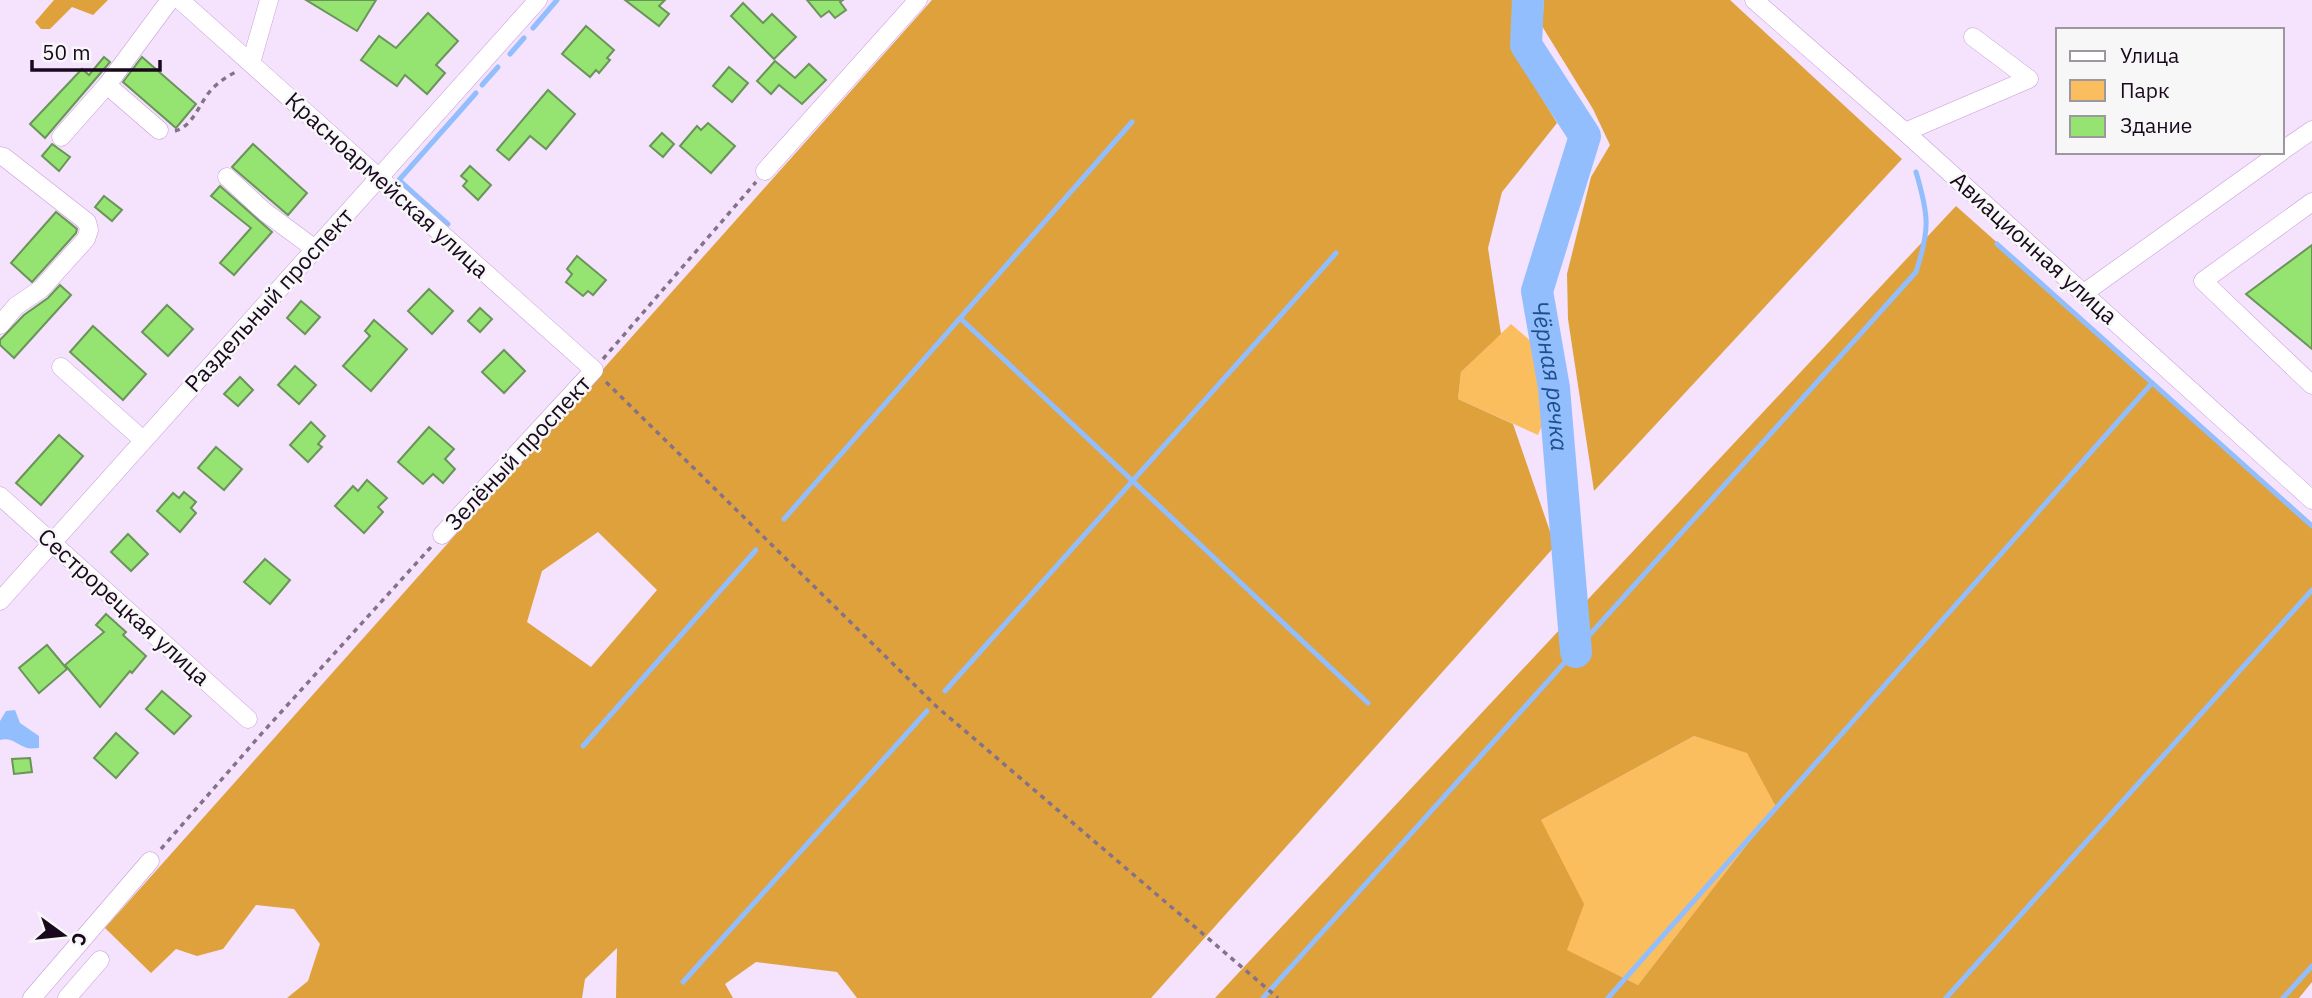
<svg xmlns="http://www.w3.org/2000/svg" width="2312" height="998" viewBox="0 0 2312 998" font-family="'IBM Plex Sans',sans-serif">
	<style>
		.green { fill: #fbbe5e }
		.forest { fill: #dea13b; fill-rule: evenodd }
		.water { fill: #92befd }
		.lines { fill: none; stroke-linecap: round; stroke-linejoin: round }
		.stream { stroke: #92befd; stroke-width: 5 }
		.river { stroke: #92befd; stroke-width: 32 }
		.building { fill: #95e471; stroke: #6a9459; stroke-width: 2 }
		.minor-casing { stroke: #c89cd8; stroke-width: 19 }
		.path { stroke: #84728a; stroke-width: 3.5; stroke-dasharray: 5 5; stroke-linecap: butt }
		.minor { stroke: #fff; stroke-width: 18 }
		.labels { text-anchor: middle; stroke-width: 5; stroke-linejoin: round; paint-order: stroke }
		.street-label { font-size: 23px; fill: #19081e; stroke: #f7f7f7 }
		.water-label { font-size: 24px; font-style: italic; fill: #1d4e8e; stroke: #f7f7f7 }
	</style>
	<rect width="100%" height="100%" fill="#f5e2fc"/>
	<g class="green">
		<path d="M1511 324 1565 371 1538 435 1458 399 1461 372Z"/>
		<path d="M1694 736 1747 752 1776 807 1638 985 1566 950 1541 820Z"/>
	</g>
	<g class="forest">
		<path d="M54 0H108L93 15 72 7 50 29H41L35 22Z"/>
		<path d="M932 0H1514V52L1557 123 1502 192 1488 248 1501 334 1461 372 1458 399 1513 424 1555 546 1151 998H857L837 972 756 962 725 984 733 998H616L617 948 585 979 582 998H287L308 981 320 944 294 909 256 905 223 949 197 956 176 949 151 973 105 928ZM598 532 657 590 591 667 527 622 542 571Z"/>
		<path d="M1544 0H1730L1902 159 1594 491 1568 319 1567 274 1591 177 1610 145 1593 109 1542 26Z"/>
		<path d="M1956 206 2312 523V982L2299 998H1215ZM1694 736 1747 753 1776 807 1638 985 1567 950 1584 904 1541 820Z"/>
	</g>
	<path class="water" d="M15 710 20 723 39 736V748C35 748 31 749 27 748 17 745 12 737 0 740V721L6 711Z"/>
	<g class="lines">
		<g class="stream">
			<path d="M533 28 557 0"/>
			<path d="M510 54 524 38"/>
			<path d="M482 85 498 67"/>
			<path d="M448 224 399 180 476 93"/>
			<path d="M1997 244 2312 526"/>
			<path d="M960 318 1368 703"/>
			<path d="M784 519 1132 122"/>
			<path d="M945 691 1336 253"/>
			<path d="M583 746 756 550"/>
			<path d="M683 982 927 711"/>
			<path d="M1263 998 1916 272C1930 229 1929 216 1916 172"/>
			<path d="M1608 998 2152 383"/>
			<path d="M1946 998 2312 590"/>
			<path d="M2283 998 2312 966"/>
		</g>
		<path class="river" id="s1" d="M1528 0 1526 45 1585 136 1537 291 1554 388 1576 652"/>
	</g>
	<g class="building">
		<path d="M306 0H376L357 31Z"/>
		<path d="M625 0H665L659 6 669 14 659 26Z"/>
		<path d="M807 0H843L840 2 846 10 835 18 829 11 821 17Z"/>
		<path d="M743 3 763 23 772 14 796 37 774 59 731 16Z"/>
		<path d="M428 13 458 41 436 65 445 73 427 94 405 75 397 86 361 60 379 36 396 48Z"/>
		<path d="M586 26 614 50 607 58 610 60 599 73 596 70 590 77 562 54Z"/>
		<path d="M104 57 110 62 45 138 30 124 82 69 89 75Z"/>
		<path d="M142 57 196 104 176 128 123 82Z"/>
		<path d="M775 61 795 78 809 64 826 80 802 104 779 85 771 94 757 81Z"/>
		<path d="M729 67 748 83 732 102 713 86Z"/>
		<path d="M548 90 575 114 546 149 530 136 509 160 497 150Z"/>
		<path d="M708 123 735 146 711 173 680 146 697 126 701 130Z"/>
		<path d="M662 133 674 144 663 157 650 146Z"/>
		<path d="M52 144 70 157 59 171 42 156Z"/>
		<path d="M253 144 307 193 288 215 232 167Z"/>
		<path d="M470 166 491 185 478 200 463 186 467 181 461 176Z"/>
		<path d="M220 186 272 232 234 275 220 263 251 228 211 196Z"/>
		<path d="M104 196 122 210 112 221 95 207Z"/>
		<path d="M56 212 77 229 76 233 32 282 11 263Z"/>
		<path d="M2312 245V349L2246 294Z"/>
		<path d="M577 256 606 280 593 295 588 291 583 296 566 282 572 274 567 269Z"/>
		<path d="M60 285 71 295 14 358 0 345V340L24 315 48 298Z"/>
		<path d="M429 289 453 311 432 334 408 311Z"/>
		<path d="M301 301 320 317 305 334 287 318Z"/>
		<path d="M167 305 193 329 168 356 142 332Z"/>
		<path d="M480 308 492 319 480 332 468 321Z"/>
		<path d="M374 320 407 349 371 391 343 366 370 336 365 331Z"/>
		<path d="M93 326 146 374 123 400 70 352Z"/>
		<path d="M504 350 525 371 504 393 482 372Z"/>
		<path d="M295 366 316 385 299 404 278 385Z"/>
		<path d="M240 377 253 390 238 406 224 394Z"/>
		<path d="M311 422 325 436 318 444 322 447 308 462 290 445Z"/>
		<path d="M429 427 454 449 445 459 455 469 443 483 433 474 423 484 398 462Z"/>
		<path d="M59 435 83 456 41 505 16 483Z"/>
		<path d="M216 447 242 469 224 490 198 468Z"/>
		<path d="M367 480 387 498 378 507 383 512 364 533 335 506 353 486 358 491Z"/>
		<path d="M184 492 196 502 191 508 196 513 180 532 157 511 173 493 179 498Z"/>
		<path d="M128 534 148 554 131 571 111 552Z"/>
		<path d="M265 559 290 580 270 604 244 582Z"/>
		<path d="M106 614 126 632 123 635 146 656 132 673 130 671 100 707 65 665 104 632 96 625Z"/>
		<path d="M47 645 67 669 39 693 19 668Z"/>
		<path d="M162 691 191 716 174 734 146 709Z"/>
		<path d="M116 733 138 753 116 778 94 758Z"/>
		<path d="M30 758 32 772 14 774 12 759Z"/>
	</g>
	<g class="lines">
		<g class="minor-casing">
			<g id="minor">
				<path d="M180 0 594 370 442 535"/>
				<path d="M1754 0 1905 132 2312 500"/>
				<path d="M251 63 269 0"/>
				<path d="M107 85 159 130"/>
				<path d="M1905 132 2029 79 1973 37"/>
				<path d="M61 137 107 85 170 0"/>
				<path d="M2282 151 2312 130"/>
				<path d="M0 156 4 157 87 222 89 230 86 239 41 289 16 306 0 325"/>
				<path d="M765 171 918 0"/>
				<path d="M227 177 265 212 315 249"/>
				<path d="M2312 202 2203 281 2312 385"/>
				<path d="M2084 293 2281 152"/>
				<path d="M61 367 143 440"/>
				<path d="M0 496 248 719"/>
				<path d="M0 601 538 0"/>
				<path d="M32 998 150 861"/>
				<path d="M67 998 100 960"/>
			</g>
		</g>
		<g class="path">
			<path d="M175 131C194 126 200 101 212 89 219 82 227 76 236 72"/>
			<path d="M603 359 756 182"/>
			<path d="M606 382 937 707 1278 998"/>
			<path d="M161 849 263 732 431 547"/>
		</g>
		<use href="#minor" class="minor"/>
	</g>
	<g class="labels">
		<g class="street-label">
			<text transform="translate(387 185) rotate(42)" y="8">Красноармейская улица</text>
			<text transform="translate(2034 248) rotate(42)" y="8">Авиационная улица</text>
			<text transform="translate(269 300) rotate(-48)" y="8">Раздельный проспект</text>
			<text transform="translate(518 453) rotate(-47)" y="8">Зелёный проспект</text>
			<text transform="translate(124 607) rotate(42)" y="8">Сестрорецкая улица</text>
		</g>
		<g class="water-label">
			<text dy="8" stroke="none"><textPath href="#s1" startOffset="402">Чёрная речка</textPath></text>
		</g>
	</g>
	<rect x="2056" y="28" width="228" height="126" fill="#f7f7f7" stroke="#9e97a0" stroke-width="2"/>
	<rect x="2070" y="51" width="35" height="10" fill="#ffffff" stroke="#9e97a0" stroke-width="2"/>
	<text x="2120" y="63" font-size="21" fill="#19081e">Улица</text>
	<rect x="2070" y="80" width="35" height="21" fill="#fbbe5e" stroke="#9e97a0" stroke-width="2"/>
	<text x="2120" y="98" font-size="21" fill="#19081e">Парк</text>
	<rect x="2070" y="116" width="35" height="21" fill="#95e471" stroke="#9e97a0" stroke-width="2"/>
	<text x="2120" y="133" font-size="21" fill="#19081e">Здание</text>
	<g transform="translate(63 935) rotate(105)" stroke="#f7f7f7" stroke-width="5" paint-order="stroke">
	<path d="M0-5L12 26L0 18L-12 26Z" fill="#19081e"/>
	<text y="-10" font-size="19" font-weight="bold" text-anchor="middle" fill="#19081e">С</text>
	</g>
	<path d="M32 60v10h128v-10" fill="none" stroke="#19081e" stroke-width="3.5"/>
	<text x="42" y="60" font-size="21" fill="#19081e" stroke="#f7f7f7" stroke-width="5" paint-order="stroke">50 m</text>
</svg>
